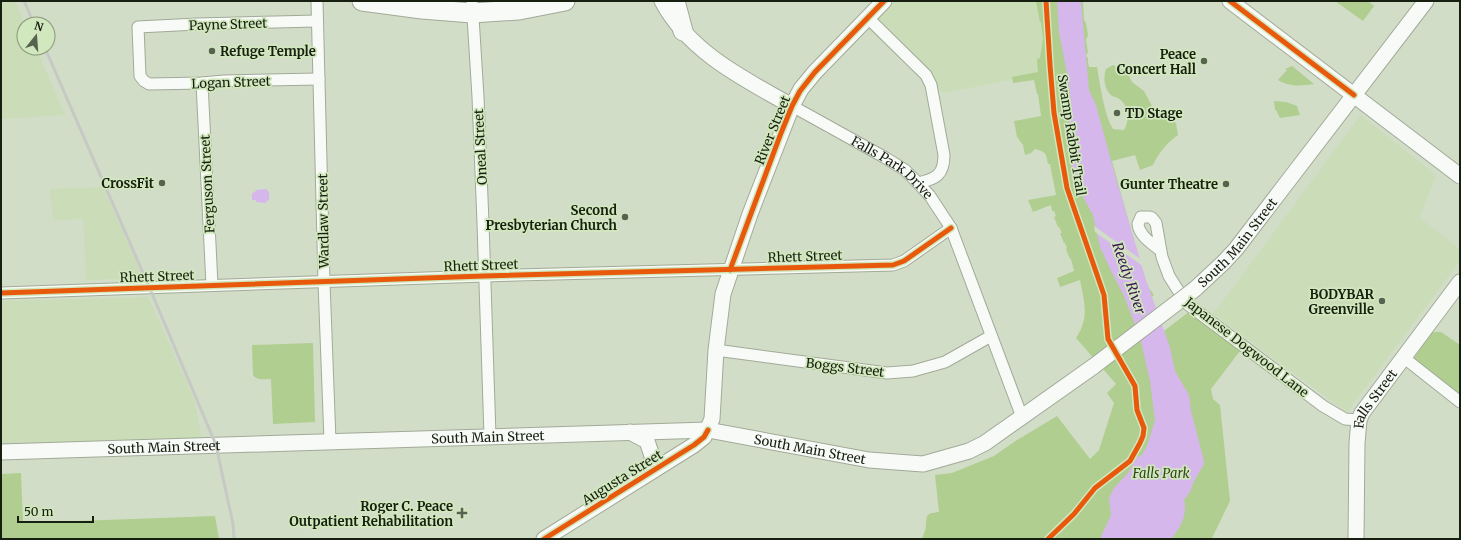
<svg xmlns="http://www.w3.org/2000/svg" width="1461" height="540" viewBox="0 0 1461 540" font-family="Merriweather,serif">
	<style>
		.built { fill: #cadcb8 }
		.green { fill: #afce8f }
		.water { fill: #d6b7ec }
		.pier { fill: #d2ddc7 }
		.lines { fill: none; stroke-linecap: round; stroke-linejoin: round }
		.street-casing { stroke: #a1aa98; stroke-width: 13 }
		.secondary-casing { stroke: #a1aa98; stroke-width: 17 }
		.highway-casing { stroke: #a1aa98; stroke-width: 21 }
		.street { stroke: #f8faf7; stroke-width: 11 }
		.secondary { stroke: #f8faf7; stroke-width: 15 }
		.highway { stroke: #f8faf7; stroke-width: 19 }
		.rail { stroke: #c6c9c4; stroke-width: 3 }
		.secondary-bridge-casing { stroke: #a1aa98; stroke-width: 17; stroke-linecap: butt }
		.secondary-bridge { stroke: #f8faf7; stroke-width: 15 }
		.cycleway-casing { stroke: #d1e7bd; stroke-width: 8 }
		.cycleway { stroke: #e8590c; stroke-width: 5 }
		.poi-dot { fill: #586250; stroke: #d1e7bd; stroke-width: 1.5 }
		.labels { text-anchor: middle; stroke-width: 3.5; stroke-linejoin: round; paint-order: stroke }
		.street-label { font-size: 13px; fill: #171f10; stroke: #d1e7bd }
		.poi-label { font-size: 13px; font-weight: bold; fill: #171f10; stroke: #d1e7bd; text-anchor: end }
		.park-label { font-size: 13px; font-style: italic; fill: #324719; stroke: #d1e7bd }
		.water-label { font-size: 14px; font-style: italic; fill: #3c1354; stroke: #d1e7bd }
	</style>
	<rect width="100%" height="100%" fill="#d2ddc7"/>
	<g class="built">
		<path d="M1 1H15L25 24H24V48H36L65 115 1 119Z"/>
		<path d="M892 1H1042L1046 46 1036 75 944 93 927 84 868 29Z"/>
		<path d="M1361 115 1436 175 1420 218 1460 249V261L1347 412 1213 314Z"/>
		<path d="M103 187 143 278 86 280 83 219 53 220 50 189Z"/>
		<path d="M148 297 195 401 202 441 1 443V301Z"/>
	</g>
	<g class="green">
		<path d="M1036 1H1083L1084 20 1086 23 1088 35 1086 40 1088 52 1086 56 1088 58V62L1089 67H1097C1100 84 1104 114 1113 129L1124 130C1130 120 1129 105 1118 98 1116 97 1114 97 1112 96 1104 89 1103 78 1106 69L1113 65 1127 72 1132 82 1144 91 1152 106 1163 116 1176 123 1178 135C1167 143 1159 152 1153 165L1140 170 1135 155 1112 161 1146 284 1154 295 1150 298 1160 334 1190 311 1243 347 1211 389 1213 399 1220 405 1230 501 1212 538 1214 539H922C923 535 926 530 926 526 927 514 925 514 939 512L935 475 952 473 994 456 1014 442 1057 416 1090 459 1099 450 1114 403 1107 393 1116 384 1076 338C1090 317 1084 302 1080 280L1060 287 1057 278 1074 271 1071 259H1070L1066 249 1067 248 1065 243H1064L1060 233H1062L1059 227H1058L1054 217 1056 216 1054 211H1052L1051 205 1033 212 1028 200 1056 195 1050 164H1048C1046 153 1046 152 1035 149L1031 153 1025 155 1023 145 1017 137 1014 121 1041 116 1038 94H1037L1034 80 1013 83 1012 77 1038 72 1037 59 1040 58 1043 38 1041 22H1040Z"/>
		<path d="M1335 1H1368L1374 6 1363 21Z"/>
		<path d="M1292 66 1314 84C1302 86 1289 87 1278 80L1287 70 1285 69Z"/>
		<path d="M1274 101 1286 102 1297 106 1300 115 1280 118 1276 110H1275Z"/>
		<path d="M1434 332H1441L1460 345V395L1413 360 1429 335Z"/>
		<path d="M313 343 315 422 273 424 271 379C265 379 257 381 253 375L252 345Z"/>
		<path d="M21 473 23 523 215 516 219 539H1V474Z"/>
	</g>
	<g class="water">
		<path d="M1057 1H1081L1089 90 1096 105 1113 168 1146 280 1170 347 1175 371 1189 395 1191 411 1203 457 1204 464 1193 483 1190 492 1184 500C1188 514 1180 529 1171 539H1100L1111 515 1109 498 1114 488 1128 473 1137 457 1142 455 1147 446 1155 420 1150 381 1140 337 1124 296 1111 271 1100 247 1093 215 1073 179 1067 129 1072 111 1068 78 1059 32Z"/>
		<path d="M266 189 269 192V200L267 201 266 203 256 202V200H252V193L255 192 256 190Z"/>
	</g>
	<path class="pier" d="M1094 226 1142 260 1144 267 1095 232Z"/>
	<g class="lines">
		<g class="street-casing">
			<g id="street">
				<path d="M317 1 324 282 330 441"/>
				<path d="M472 1 478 97 483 223 490 436"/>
				<path d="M867 17 926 75 931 85 944 155C944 175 936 179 918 183"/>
				<path d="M317 21 197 24 138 27 140 76 144 81 149 84 202 83 224 81 319 79"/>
				<path d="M202 83 212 285"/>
				<path id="s1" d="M792 106 884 157 905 170 918 183 930 196 951 228 1022 417"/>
				<path d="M1160 250C1151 243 1139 235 1138 224L1141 217H1150L1152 218 1156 223 1162 257 1169 276 1186 303 1323 406 1345 419 1359 420"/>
				<path d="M1 293 484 276 893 265 904 261 951 228"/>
				<path d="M716 350 887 373 913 371 945 362 991 336"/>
				<path d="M1403 357 1460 402"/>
			</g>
		</g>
		<g class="secondary-casing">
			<g id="secondary">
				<path d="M662 1C689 52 744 79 792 106"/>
				<path d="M1230 1 1460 176"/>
				<path id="s2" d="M1195 289 1224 262 1236 249 1426 1"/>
				<path d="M630 432 647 441 652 456V471"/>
				<path id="s3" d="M1 452 708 430 869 460 923 464 969 451 985 443 1094 366"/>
				<path d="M544 539 694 445 704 437 712 419 716 350 723 294 750 214 792 106 801 89 815 72 884 1"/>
				<path id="s4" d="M1356 539 1357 443 1359 420 1362 413 1460 282"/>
			</g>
		</g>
		<g class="highway-casing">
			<g id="highway">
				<path d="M362 1 422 9 472 13 519 10 565 1"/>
				<path d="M675 1 683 31"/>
			</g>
		</g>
		<use href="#street" class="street"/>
		<use href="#secondary" class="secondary"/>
		<use href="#highway" class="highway"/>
		<g class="rail">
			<path d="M24 1 34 24"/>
			<path d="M45 48 153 296 216 445 233 524 234 539"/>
		</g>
		<g class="secondary-bridge-casing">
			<path id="secondary-bridge" d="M1094 366 1195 289"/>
		</g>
		<use href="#secondary-bridge" class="secondary-bridge"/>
		<g class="cycleway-casing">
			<g id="cycleway">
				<path d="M1046 1 1050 65 1054 113 1067 188 1104 295 1108 339 1135 386 1137 410 1144 428 1143 436 1140 443 1130 461 1095 488 1074 514 1048 539"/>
				<path d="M1230 1 1354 95"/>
				<path d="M730 270 781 133 792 106 800 91 815 72 884 1"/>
				<path d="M1 293 484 276 893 265 904 261 951 228"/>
				<path d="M544 539 694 445 704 437 708 430"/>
			</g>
		</g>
		<use href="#cycleway" class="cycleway"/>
	</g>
	<g class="poi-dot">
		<circle cx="212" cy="51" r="4"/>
		<circle cx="1204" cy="61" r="4"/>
		<circle cx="1117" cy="113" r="4"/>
		<circle cx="162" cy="183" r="4"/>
		<circle cx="1226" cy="184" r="4"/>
		<circle cx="625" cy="217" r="4"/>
		<circle cx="1382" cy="301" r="4"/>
		<path d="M460 507h4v4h4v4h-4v4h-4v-4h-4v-4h4z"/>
	</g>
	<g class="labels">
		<g class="street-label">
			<text transform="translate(228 24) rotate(-2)" y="5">Payne Street</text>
			<text transform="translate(231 82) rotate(-2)" y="5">Logan Street</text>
			<text transform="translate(772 130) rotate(-68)" y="5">River Street</text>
			<text transform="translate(1072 135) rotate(81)" y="5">Swamp Rabbit Trail</text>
			<text transform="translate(480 147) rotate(-93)" y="5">Oneal Street</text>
			<text dy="5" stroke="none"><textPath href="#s1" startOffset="118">Falls Park Drive</textPath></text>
			<text transform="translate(207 184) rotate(-93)" y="5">Ferguson Street</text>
			<text transform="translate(323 221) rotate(-91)" y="5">Wardlaw Street</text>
			<text dy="5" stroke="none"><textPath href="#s2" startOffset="63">South Main Street</textPath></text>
			<text transform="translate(805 256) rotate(-2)" y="5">Rhett Street</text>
			<text transform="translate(481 265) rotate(-2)" y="5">Rhett Street</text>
			<text transform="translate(157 276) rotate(-2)" y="5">Rhett Street</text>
			<text transform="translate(1247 347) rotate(38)" y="5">Japanese Dogwood Lane</text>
			<text transform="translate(845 367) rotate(7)" y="5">Boggs Street</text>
			<text dy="5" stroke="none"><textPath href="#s4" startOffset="145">Falls Street</textPath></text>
			<text dy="5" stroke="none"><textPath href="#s3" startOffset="487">South Main Street</textPath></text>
			<text dy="5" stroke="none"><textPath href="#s3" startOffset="163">South Main Street</textPath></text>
			<text dy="5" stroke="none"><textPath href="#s3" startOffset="811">South Main Street</textPath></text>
			<text transform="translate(622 477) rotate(-32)" y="5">Augusta Street</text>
		</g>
		<g class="poi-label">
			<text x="220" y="56" text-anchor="start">Refuge Temple</text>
			<text x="1196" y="59">Peace<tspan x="1196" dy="15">Concert Hall</tspan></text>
			<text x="1125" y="118" text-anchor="start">TD Stage</text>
			<text x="154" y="188">CrossFit</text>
			<text x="1218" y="189">Gunter Theatre</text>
			<text x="617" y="215">Second<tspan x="617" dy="15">Presbyterian Church</tspan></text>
			<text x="1374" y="299">BODYBAR<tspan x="1374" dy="15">Greenville</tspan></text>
			<text x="453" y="511">Roger C. Peace<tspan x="453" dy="15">Outpatient Rehabilitation</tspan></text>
		</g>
		<g class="park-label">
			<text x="1161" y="478">Falls Park</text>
		</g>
		<g class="water-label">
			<text transform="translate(1129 278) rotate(71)" y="5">Reedy River</text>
		</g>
	</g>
	<rect width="1461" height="540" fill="none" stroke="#171f10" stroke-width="4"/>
	<g transform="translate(36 36) rotate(17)"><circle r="19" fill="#d1e7bd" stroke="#879778"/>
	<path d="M0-3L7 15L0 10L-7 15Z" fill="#586250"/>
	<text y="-6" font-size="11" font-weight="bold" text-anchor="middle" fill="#171f10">N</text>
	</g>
	<path d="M18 516v6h75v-6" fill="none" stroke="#171f10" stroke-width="2"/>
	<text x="24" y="516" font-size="12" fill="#171f10" stroke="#d1e7bd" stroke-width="3" paint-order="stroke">50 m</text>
</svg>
